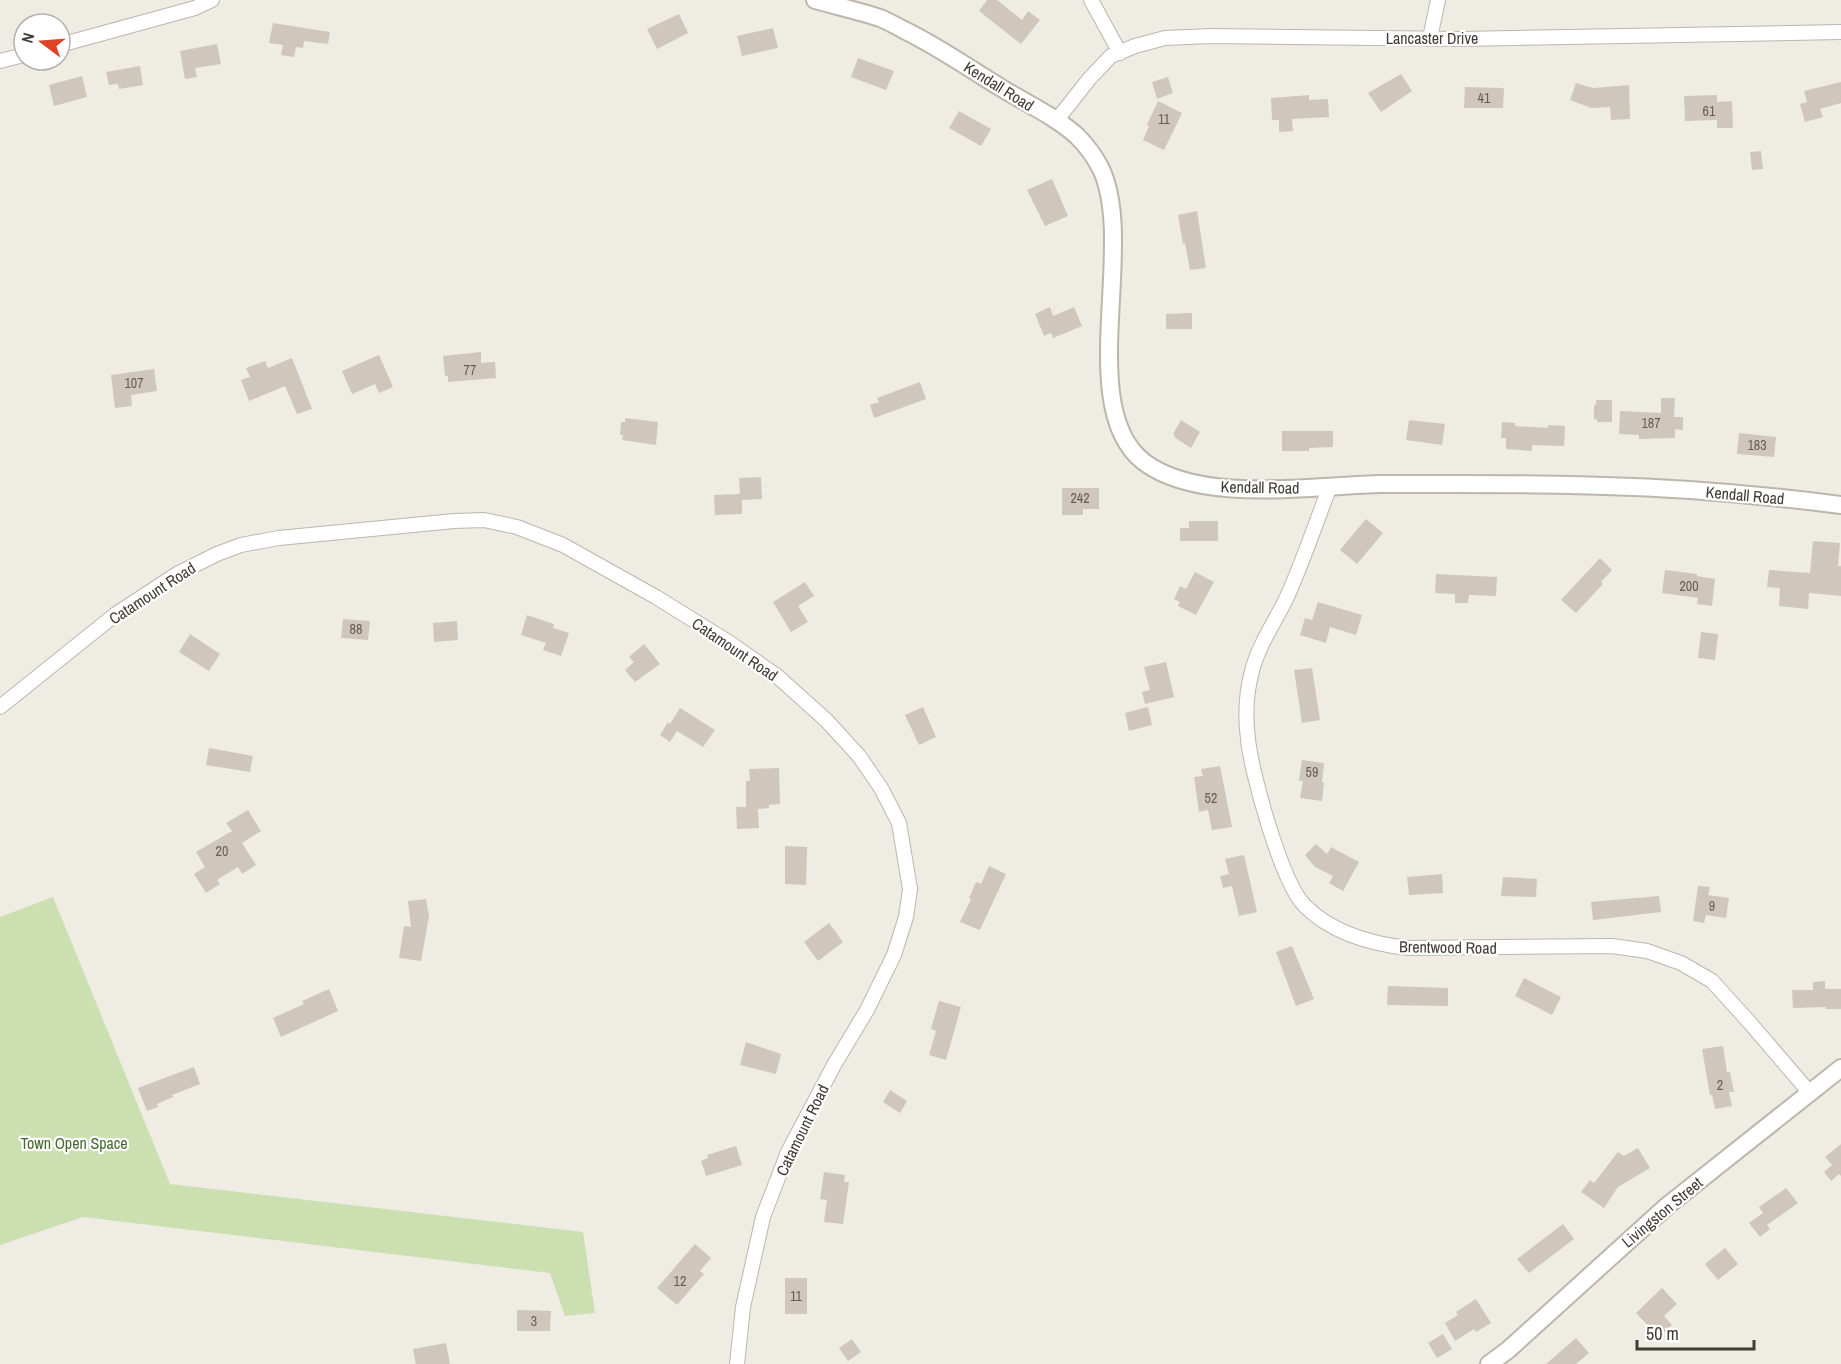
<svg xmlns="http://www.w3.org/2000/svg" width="1841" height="1364" viewBox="0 0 1841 1364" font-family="'Archivo Narrow',sans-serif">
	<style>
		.green { fill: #cbdfb1 }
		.building { fill: #cfc7bb }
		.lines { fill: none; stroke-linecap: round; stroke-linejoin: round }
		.minor-casing { stroke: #bcb6ab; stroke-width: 16 }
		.tertiary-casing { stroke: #bcb6ab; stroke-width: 20 }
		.minor { stroke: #fff; stroke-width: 14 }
		.tertiary { stroke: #fff; stroke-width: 16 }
		.labels { text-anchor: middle; stroke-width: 4.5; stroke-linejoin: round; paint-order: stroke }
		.number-label { font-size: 14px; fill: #645f56 }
		.street-label { font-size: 16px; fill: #413c34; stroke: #fff }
		.park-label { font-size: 16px; fill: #466a30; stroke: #fff }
	</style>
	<rect width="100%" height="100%" fill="#efece4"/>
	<path class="green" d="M53 897 170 1184 583 1232 595 1313 565 1316 550 1273 83 1217 0 1245V917Z"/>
	<g class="building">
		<path d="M987 0H997L1022 20 1028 11 1040 20 1021 44 979 11Z"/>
		<path d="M679 14 688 33 657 49 647 29Z"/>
		<path d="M273 23 330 32 328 44 304 41 303 48 296 47 294 57 281 55 283 45 269 43Z"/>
		<path d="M773 28 778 48 742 56 737 36Z"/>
		<path d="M217 44 221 64 195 68 197 77 185 79 180 51Z"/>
		<path d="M858 58 894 71 886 90 851 77Z"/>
		<path d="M140 66 143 85 119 89 118 84 109 85 106 72Z"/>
		<path d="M1401 74 1412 91 1381 112 1368 93Z"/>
		<path d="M82 76 87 97 54 106 49 85Z"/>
		<path d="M1168 77 1173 93 1157 99 1152 82Z"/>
		<path d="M1841 82V103L1820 109 1823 117 1805 122 1800 104 1807 102 1804 91Z"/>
		<path d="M1576 83 1593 88 1629 85 1630 119 1611 120 1610 107 1591 108 1570 100Z"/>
		<path d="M1465 87 1504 88 1503 108H1464Z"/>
		<path d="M1309 95V100L1328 99 1329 117 1292 119 1293 131 1279 132V120H1272L1271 98Z"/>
		<path d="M1717 95V102L1732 101 1733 128H1717V120L1685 121 1684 96Z"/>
		<path d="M1158 101 1182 113 1164 150 1143 140 1149 126 1147 125Z"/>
		<path d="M959 111 991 129 981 146 949 128Z"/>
		<path d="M1761 151 1763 169 1752 170 1750 152Z"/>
		<path d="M1052 179 1068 216 1045 226 1027 190Z"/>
		<path d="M1197 211 1206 268 1190 270 1185 243 1183 244 1178 215Z"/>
		<path d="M1050 307 1053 316 1074 307 1082 326 1053 338 1051 333 1044 336 1035 314Z"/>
		<path d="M1192 313V329H1166V314Z"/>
		<path d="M481 352V363L495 362 496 378 448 382V376H445L443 356Z"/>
		<path d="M379 355 393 387 379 393 375 384 352 394 342 371Z"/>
		<path d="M292 358 312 409 297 414 285 386 249 401 241 380 250 377 246 368 265 361 268 368Z"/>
		<path d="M154 369 157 391 131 395 132 406 115 408 111 375Z"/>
		<path d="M920 382 926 399 874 418 870 405 879 402 877 398Z"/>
		<path d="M1661 398H1675L1674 417H1683V430L1675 429V438L1639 439V435L1619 434 1620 411 1661 413Z"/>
		<path d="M1596 400H1612V422H1597V419L1594 420V405H1596Z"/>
		<path d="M625 418 658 422 656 445 622 440 623 435H620L621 422H625Z"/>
		<path d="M1181 420 1200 432 1191 448 1174 437 1175 435 1173 434Z"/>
		<path d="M1409 420 1445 424 1442 445 1406 440Z"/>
		<path d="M1502 422 1515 423V426L1548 428V425L1565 426 1564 446 1532 445V451L1506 449V438H1501Z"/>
		<path d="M1282 431H1333V447L1309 448V451H1282Z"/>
		<path d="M1739 433 1776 437 1774 457 1737 454Z"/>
		<path d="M761 477 762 499 742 500V514L715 515 714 495 740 494 739 478Z"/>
		<path d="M1062 488H1099V509H1083V515H1062Z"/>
		<path d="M1366 519 1383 533 1357 564 1340 550Z"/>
		<path d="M1189 521H1218V541H1180V528H1189Z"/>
		<path d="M1813 541 1840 543 1838 566H1841V596L1809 593 1808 609 1779 606 1780 588 1767 587 1769 570 1810 573Z"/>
		<path d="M1600 558 1612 570 1601 582 1603 584 1576 613 1561 600Z"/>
		<path d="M1665 570 1697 574V576L1715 579 1712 606 1697 604 1698 598 1662 593Z"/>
		<path d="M1195 572 1214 582 1196 615 1178 606 1180 602 1174 599 1180 586 1186 589Z"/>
		<path d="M1436 574 1497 577 1496 596 1469 595 1468 603H1455V594L1435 593Z"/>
		<path d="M805 582 814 596 798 606 808 622 791 632 773 602Z"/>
		<path d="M1318 602 1362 615 1356 635 1330 627 1326 643 1300 635 1305 618 1312 620Z"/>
		<path d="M527 615 554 624 553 628 569 633 561 656 543 650 546 643 521 635Z"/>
		<path d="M343 619 370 621 368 640 341 638Z"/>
		<path d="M457 621 458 640 434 642 433 623Z"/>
		<path d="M1701 632 1718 634 1715 660 1698 658Z"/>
		<path d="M190 634 220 654 209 671 179 652Z"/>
		<path d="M644 644 660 664 635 682 625 670 634 662 629 657Z"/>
		<path d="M1166 662 1174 697 1145 704 1142 692 1150 690 1144 667Z"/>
		<path d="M1312 668 1320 720 1302 723 1294 670Z"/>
		<path d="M923 707 936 737 919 745 905 715Z"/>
		<path d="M1148 707 1152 725 1129 731 1125 713Z"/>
		<path d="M680 708 715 730 703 747 677 731 670 742 660 735 668 722 670 724Z"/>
		<path d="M209 748 253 756 250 772 206 765Z"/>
		<path d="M1302 760 1324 763 1322 782 1324 783 1322 801 1300 798 1303 781H1299Z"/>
		<path d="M1220 766 1232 827 1212 830 1208 810 1199 812 1194 777 1203 776 1201 769Z"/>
		<path d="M779 768 780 804 769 805V808L758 809 759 828 737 829 736 807H746V781H750L749 769Z"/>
		<path d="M248 810 261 831 242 843 256 865 242 874 238 867 217 880 220 884 206 893 194 874 205 867 196 852 232 831 226 823Z"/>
		<path d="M1316 844 1327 854 1331 847 1359 862 1343 891 1329 883 1333 876 1315 867 1305 855Z"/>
		<path d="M785 846 807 847 806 885 785 884Z"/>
		<path d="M1244 855 1257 912 1239 916 1232 886 1223 888 1220 876 1229 874 1225 859Z"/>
		<path d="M989 866 1006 874 980 930 960 922 971 899 969 898 976 882 981 884Z"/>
		<path d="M1442 874 1443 893 1409 895 1407 877Z"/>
		<path d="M1503 877 1537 879 1536 897 1501 896Z"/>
		<path d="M1698 886 1710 887 1708 895 1729 898 1726 918 1706 915 1704 923 1693 921Z"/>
		<path d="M1659 896 1661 912 1593 920 1591 902Z"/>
		<path d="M426 899 429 916 421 961 399 958 404 926 411 927 408 901Z"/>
		<path d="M829 923 843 942 818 961 804 942Z"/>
		<path d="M1292 946 1314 999 1296 1006 1276 952Z"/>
		<path d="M1524 978 1561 997 1552 1015 1515 996Z"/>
		<path d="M1825 981V989H1841V1009H1826V1007L1793 1008 1792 990H1813V982Z"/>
		<path d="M1388 986 1448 988V1006L1387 1005Z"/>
		<path d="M329 989 338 1011 281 1037 273 1018 304 1004 302 1001Z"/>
		<path d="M939 1001 961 1007 946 1060 929 1055 936 1031 931 1029Z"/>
		<path d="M746 1042 781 1054 776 1074 740 1065Z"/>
		<path d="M1723 1046 1727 1072H1730L1734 1092H1729L1732 1106 1715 1109 1712 1095H1710L1702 1049Z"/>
		<path d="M194 1067 200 1084 172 1095 173 1097 157 1104 158 1107 147 1111 138 1088Z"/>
		<path d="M890 1090 907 1101 900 1113 883 1102Z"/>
		<path d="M1841 1144V1176L1839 1174 1831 1181 1824 1172 1832 1165 1825 1157Z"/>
		<path d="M736 1146 742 1165 706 1176 701 1161 708 1158 707 1155Z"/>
		<path d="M1638 1148 1650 1168 1618 1187 1604 1208 1581 1192 1590 1180 1594 1183 1618 1152 1624 1156Z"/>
		<path d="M824 1172 845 1175 844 1182H849L843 1224 824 1222 827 1200 820 1199Z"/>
		<path d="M1786 1188 1798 1203 1767 1225 1770 1229 1760 1237 1749 1223 1763 1213 1759 1207Z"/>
		<path d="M1563 1224 1574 1239 1529 1273 1517 1259Z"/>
		<path d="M695 1244 711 1258 700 1271 704 1274 677 1305 657 1288Z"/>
		<path d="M1725 1248 1738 1264 1718 1280 1705 1264Z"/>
		<rect x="785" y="1278" width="22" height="36"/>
		<path d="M1662 1288 1677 1304 1664 1316 1672 1325 1659 1337 1636 1313Z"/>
		<path d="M1476 1299 1491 1323 1476 1332 1474 1329 1455 1341 1445 1323 1458 1315 1456 1312Z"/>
		<path d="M517 1310 551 1311 550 1331H517Z"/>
		<path d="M1443 1334 1452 1349 1437 1358 1428 1343Z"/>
		<path d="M1576 1338 1589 1353 1576 1364H1546Z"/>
		<path d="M852 1339 861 1352 848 1361 839 1348Z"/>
		<path d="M446 1343 450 1364H416L413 1349Z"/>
	</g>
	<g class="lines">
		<g class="minor-casing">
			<g id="minor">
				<path d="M1091 0 1120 53"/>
				<path d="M1430 38 1438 0"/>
				<path d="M60 45 195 8 212 0"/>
				<path d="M0 61 24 55"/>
				<path d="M1056 121 1090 78 1111 56 1135 46 1165 38 1211 36 1462 39 1841 32"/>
				<path d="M1330 486C1316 523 1303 561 1287 597 1275 622 1259 644 1252 671 1246 693 1245 716 1248 739 1251 772 1282 884 1305 906 1333 934 1371 944 1408 948L1612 946 1647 951 1681 963 1712 981 1750 1023 1810 1093"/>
				<path d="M0 707 116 614 177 574 217 554 241 545 279 538 454 521 484 520 517 527 563 545 656 597 730 643 777 676 826 720 859 756 881 788 899 823 910 889 906 917 894 955 867 1010 834 1065 788 1152 763 1217 743 1307 737 1364"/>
			</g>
		</g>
		<g class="tertiary-casing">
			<g id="tertiary">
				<path d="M815 0C836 6 859 11 880 18 888 21 896 26 904 30 939 47 970 69 1003 89 1028 104 1056 117 1077 136 1086 145 1095 157 1101 169 1137 245 1074 408 1144 462 1201 505 1314 485 1382 484 1457 484 1531 483 1605 486 1684 488 1763 495 1841 505"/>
				<path d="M1489 1364 1508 1350 1667 1206 1841 1068"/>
			</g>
		</g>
		<use href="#minor" class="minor"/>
		<use href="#tertiary" class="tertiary"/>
	</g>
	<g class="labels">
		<g class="number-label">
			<text x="1484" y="103">41</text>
			<text x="1709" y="116">61</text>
			<text x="1164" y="124">11</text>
			<text x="470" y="375">77</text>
			<text x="134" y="388">107</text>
			<text x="1651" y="428">187</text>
			<text x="1757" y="450">183</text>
			<text x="1080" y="503">242</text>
			<text x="1689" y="591">200</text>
			<text x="356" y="634">88</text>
			<text x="1312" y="777">59</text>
			<text x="1211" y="803">52</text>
			<text x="222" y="856">20</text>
			<text x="1712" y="911">9</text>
			<text x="1720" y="1090">2</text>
			<text x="680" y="1286">12</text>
			<text x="796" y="1301">11</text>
			<text x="534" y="1326">3</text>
		</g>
		<g class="street-label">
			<text x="1432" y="44">Lancaster Drive</text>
			<text transform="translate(999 86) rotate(32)" y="6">Kendall Road</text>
			<text transform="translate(1260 487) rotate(1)" y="6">Kendall Road</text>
			<text transform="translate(1745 495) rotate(5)" y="6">Kendall Road</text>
			<text transform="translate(152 593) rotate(-33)" y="6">Catamount Road</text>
			<text transform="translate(735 649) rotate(34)" y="6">Catamount Road</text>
			<text transform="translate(1448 947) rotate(1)" y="6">Brentwood Road</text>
			<text transform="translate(802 1130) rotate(-64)" y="6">Catamount Road</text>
			<text transform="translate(1662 1212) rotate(-40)" y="6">Livingston Street</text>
		</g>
		<g class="park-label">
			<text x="74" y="1149">Town Open Space</text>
		</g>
	</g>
	<g transform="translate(42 42) rotate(286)"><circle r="28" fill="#ffffff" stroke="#b3b1ae" stroke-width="1.5"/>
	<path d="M0-4.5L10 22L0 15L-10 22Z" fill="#df442b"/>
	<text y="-9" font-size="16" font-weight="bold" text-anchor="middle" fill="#413c34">N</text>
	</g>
	<path d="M1637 1340v9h117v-9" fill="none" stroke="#413c34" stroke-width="3"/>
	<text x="1646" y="1340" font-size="18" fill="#413c34" stroke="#ffffff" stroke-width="4.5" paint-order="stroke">50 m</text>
</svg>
